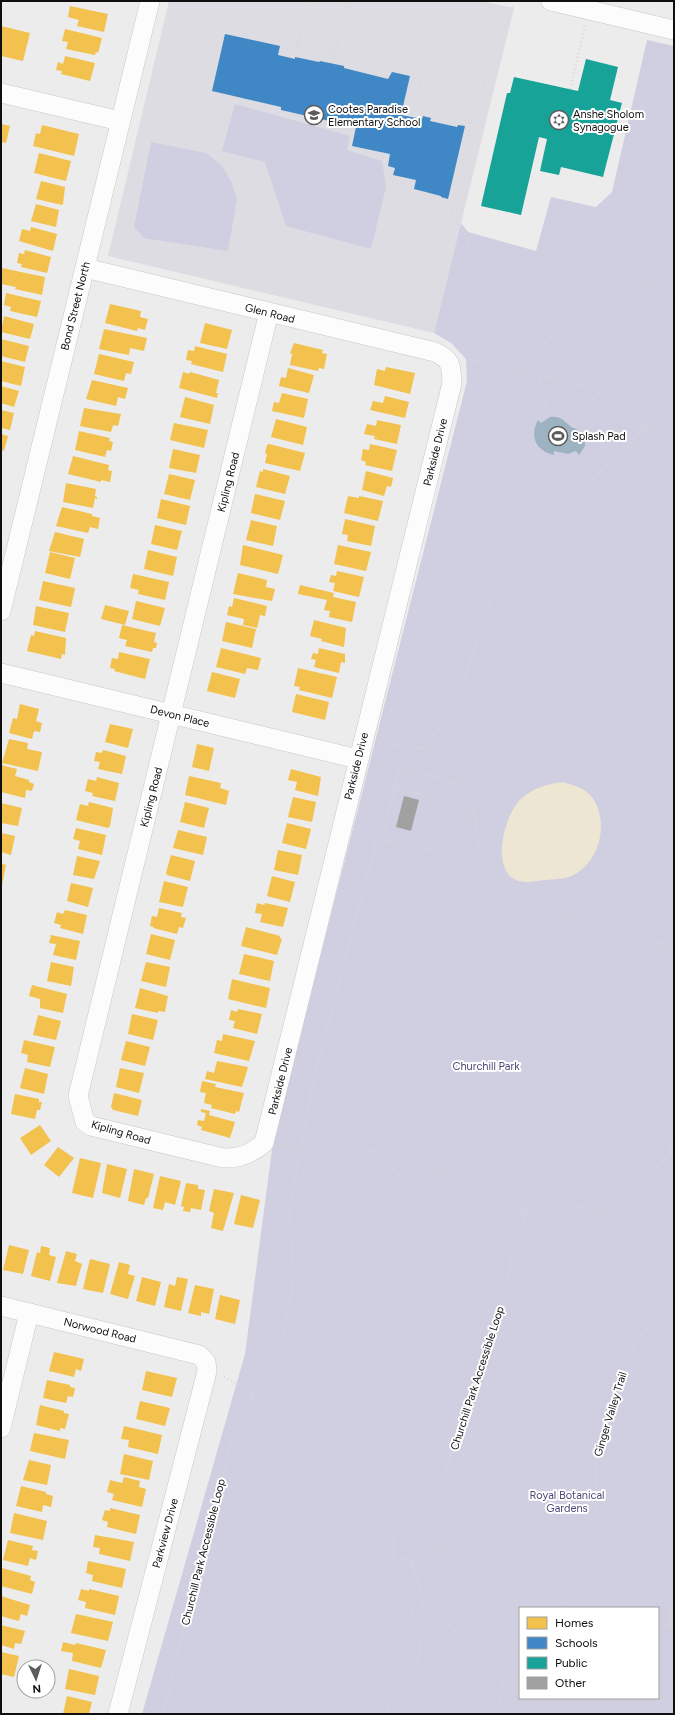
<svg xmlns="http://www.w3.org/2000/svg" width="675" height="1715" viewBox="0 0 675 1715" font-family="Figtree,sans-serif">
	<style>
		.built { fill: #dcdce2 }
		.green { fill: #cfcfe1; fill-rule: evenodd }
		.sand { fill: #ece6d3 }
		.water { fill: #9db3c2 }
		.homes { fill: #f2c14e }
		.schools { fill: #3f88c5 }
		.public { fill: #17a398 }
		.building { fill: #a1a1a1 }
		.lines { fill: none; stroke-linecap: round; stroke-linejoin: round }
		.minor-casing { stroke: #c7c7c8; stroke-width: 20 }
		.path { stroke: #d8d8d9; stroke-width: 2.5; stroke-dasharray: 1 3; stroke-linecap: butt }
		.minor { stroke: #fcfcfc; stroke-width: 19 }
		.labels { text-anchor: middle; stroke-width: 4; stroke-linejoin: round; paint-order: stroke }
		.poi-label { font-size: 11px; fill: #0f0f10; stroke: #fff; text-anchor: start }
		.street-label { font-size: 11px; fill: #0f0f10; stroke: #fff }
		.park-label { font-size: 11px; fill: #4c4977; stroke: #fff }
	</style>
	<rect width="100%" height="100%" fill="#ececed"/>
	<path class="built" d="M169 1H482L514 8 434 333 108 256Z"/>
	<g class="green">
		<path d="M647 40 674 46V1714H142L245 1354 273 1142 467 381 466 359 451 343 434 333 461 223 468 232 536 251 551 197 596 207 612 192ZM520 1608H658V1698H520Z"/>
		<path d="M235 104 350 136 347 150 382 161 386 187 371 249 286 226 265 162 222 151Z"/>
		<path d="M151 142 206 153 221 165 231 181 237 199 228 251 144 238 134 227Z"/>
	</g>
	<path class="sand" d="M563 782C573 785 585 788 592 797 610 822 600 865 569 877 562 879 553 879 545 880 535 881 525 884 516 880 490 869 505 813 521 799 533 788 547 784 563 782Z"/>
	<path class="water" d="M550 417C561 416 563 420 570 426 572 428 576 428 579 431L582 436 585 435V446L579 455 576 451 568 454 554 451V455C536 451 529 436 538 420L541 423Z"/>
	<g class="homes">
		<path d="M70 6 108 14 104 32 77 26 79 20 68 17Z"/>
		<path d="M1 26 30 33 23 61 1 56Z"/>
		<path d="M65 29 102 38 98 53 96 52 95 55 66 49 68 42 62 41Z"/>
		<path d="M65 56 95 63 90 81 61 74 62 71 56 70 58 62 63 64Z"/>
		<path d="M1 124 10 126 6 143 1 142Z"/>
		<path d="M42 125 79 134 74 156 33 146 36 133 40 134Z"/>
		<path d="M39 153 71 161 66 181 34 173Z"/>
		<path d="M41 181 65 187 63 204 62 205 36 199Z"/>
		<path d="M36 204 59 210 56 227 31 221Z"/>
		<path d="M31 227 57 234 53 251 19 241 22 229 30 231Z"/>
		<path d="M25 250 51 257 47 273 21 267 22 264 17 263 19 253 24 254Z"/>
		<path d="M2 268 45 277 42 295 15 289 16 287 1 284Z"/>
		<path d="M6 293 41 301 37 317 10 311 11 307 4 305Z"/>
		<path d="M110 304 141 311 140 317 148 319 145 330 138 328 137 331 105 323Z"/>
		<path d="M4 316 34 324 30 339 1 332Z"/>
		<path d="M205 323 232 330 227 349 200 343Z"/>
		<path d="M104 329 147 338 144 351 130 348 129 355 99 349Z"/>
		<path d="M1 339 29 346 25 362 1 356Z"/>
		<path d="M294 343 323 350 322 353 327 354 324 369 319 368 318 371 290 365 292 354 290 353Z"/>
		<path d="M195 346 227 354 223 372 191 364 192 361 186 360 188 350 194 351Z"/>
		<path d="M99 354 134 362 131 374 126 373 124 381 94 374Z"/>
		<path d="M1 361 25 367 21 386 1 381Z"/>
		<path d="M386 367 415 373 410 394 374 385 377 369 385 371Z"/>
		<path d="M288 368 314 375 309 393 279 386 281 377 286 378Z"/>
		<path d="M183 372 189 374 190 372 219 380 216 393H218L217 398 179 388Z"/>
		<path d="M92 380 128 388 125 399 118 397 116 406 86 399Z"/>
		<path d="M1 386 19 391 14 407 1 403Z"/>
		<path d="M282 393 308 399 304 418 272 411 274 402 279 403Z"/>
		<path d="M385 396 409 402 405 418 370 410 373 401 383 403Z"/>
		<path d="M185 397 214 405 210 424 180 417Z"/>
		<path d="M84 408 121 414 118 426 113 425 111 432 80 426Z"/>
		<path d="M1 410 14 413 10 430 1 428Z"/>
		<path d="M276 419 307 427 303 445 271 437Z"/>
		<path d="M377 420 401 425 397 444 374 439 375 436 364 434 367 424 376 426Z"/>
		<path d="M174 423 208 430 204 448 170 440Z"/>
		<path d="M79 431 110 438 109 441 113 442 111 451 107 450 105 457 75 450Z"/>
		<path d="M1 434 8 436 4 451 1 450Z"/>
		<path d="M269 444 305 453 300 471 265 463 267 454 265 453 267 445Z"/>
		<path d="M370 444 397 450 392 471 365 465 366 462 361 460 363 449 369 450Z"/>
		<path d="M173 449 200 455 196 473 169 468Z"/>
		<path d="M73 456 109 465 108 470 112 471 110 482 101 480V482L68 474Z"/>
		<path d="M263 469 290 476 285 494 256 487 260 471 263 472Z"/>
		<path d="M366 471 393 478 391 487 387 486 384 496 362 490Z"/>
		<path d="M169 474 195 480 190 500 164 494Z"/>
		<path d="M66 483 96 489 95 496 97 497V499L95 498 93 508 63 502Z"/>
		<path d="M255 494 285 501 280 520 251 513Z"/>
		<path d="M348 496 359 498V496L383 501 378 521 344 513Z"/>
		<path d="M161 499 190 506 186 525 157 518Z"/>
		<path d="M62 507 92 514V516L100 518 98 529 90 527 88 533 56 526Z"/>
		<path d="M345 519 375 526 371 546 347 541 348 535 342 534Z"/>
		<path d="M251 520 277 526 273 546 246 540Z"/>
		<path d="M155 525 182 531 177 550 151 544Z"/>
		<path d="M55 532 84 539 80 557 49 551Z"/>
		<path d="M243 545 283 555 278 574 240 565Z"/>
		<path d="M338 545 371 552 366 571 334 564Z"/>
		<path d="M148 550 177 557 173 576 144 569Z"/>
		<path d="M50 552 75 558 70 579 45 573Z"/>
		<path d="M337 571 364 577 359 597 333 591 335 583 329 582 331 575 336 576Z"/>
		<path d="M238 573 267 580 266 587 275 589 272 601 233 594Z"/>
		<path d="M133 574 169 582 165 600 138 594 139 590 130 588Z"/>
		<path d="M43 581 75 588 71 607 39 600Z"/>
		<path d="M300 585 334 593 333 597 356 602 352 622 329 617 330 611 324 610 327 600 298 594Z"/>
		<path d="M234 598 267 606 265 616 260 615 257 628 243 625 244 619 227 615 229 606 232 607Z"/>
		<path d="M136 601 165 608 160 626 132 619Z"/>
		<path d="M105 605 129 611 125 625 101 619Z"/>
		<path d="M36 606 69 613 65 632 33 625Z"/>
		<path d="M314 620 346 628 344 647 321 641 322 639 310 636Z"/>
		<path d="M226 622 256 629 252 648 222 641Z"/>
		<path d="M122 625 156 633 154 642 157 643 156 648H153L152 652 125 646 127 640 119 638Z"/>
		<path d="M35 631 66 638 65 655 62 654 61 659 27 651 31 635 34 636Z"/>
		<path d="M221 648 261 658 258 670 247 668 245 674 216 667Z"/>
		<path d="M319 648 345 654V663L341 662 339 673 314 667 316 660 311 659 313 653 318 654Z"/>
		<path d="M119 652 150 659 145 679 114 671 115 669 110 668 112 658 118 659Z"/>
		<path d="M298 668 337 677 332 698 299 690 300 687 294 686Z"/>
		<path d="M212 672 240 679 235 698 207 691Z"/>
		<path d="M296 694 329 702 325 720 292 712Z"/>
		<path d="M20 704 39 709 36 721 42 723 40 732 34 731 32 739 9 733 13 718 17 719Z"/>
		<path d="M110 724 133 729 128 748 105 742Z"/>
		<path d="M9 739 28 743 27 749 42 752 38 771 2 763Z"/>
		<path d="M197 744 214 748 209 771 192 767Z"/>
		<path d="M103 750 126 756 122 774 98 769 100 762 94 761 96 752 102 753Z"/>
		<path d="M1 765 17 769 15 776 29 780V782L34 784 32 791 26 790 25 798 1 792Z"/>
		<path d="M291 769 321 777 318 796 295 790 297 782 288 780Z"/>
		<path d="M189 776 221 783 220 788 229 791 226 805 185 795Z"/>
		<path d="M97 777 119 783 115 801 92 796 93 793 85 791 88 779 96 781Z"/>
		<path d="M293 797 316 802 312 822 288 817Z"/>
		<path d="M89 802 113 808 110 826 108 828 76 820 80 804 88 806Z"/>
		<path d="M185 802 209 808 204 828 180 822Z"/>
		<path d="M1 803 22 808 18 826 1 823Z"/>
		<path d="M287 823 311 829 306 849 282 843Z"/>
		<path d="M76 828 106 835 102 855 78 849 80 841 73 839Z"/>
		<path d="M178 830 207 837 203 855 173 848Z"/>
		<path d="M1 833 15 836 11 855 1 852Z"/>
		<path d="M278 850 302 855 298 875 274 870Z"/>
		<path d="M171 855 195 861 190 881 167 875 166 873Z"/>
		<path d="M77 856 100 861 94 879 73 875Z"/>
		<path d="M1 863 6 865 2 885H1Z"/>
		<path d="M272 876 295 882 290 902 267 896Z"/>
		<path d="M164 881 188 887 183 907 159 902Z"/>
		<path d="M71 883 93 888 88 907 67 901Z"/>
		<path d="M257 903 264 905 265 903 288 908 283 927 260 922 262 914 255 913Z"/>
		<path d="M159 908 182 913 181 917 186 918 183 928 179 927 177 934 153 928 154 927 150 926 152 916 157 917Z"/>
		<path d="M65 910 87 915 83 934 60 928 61 925 54 923 57 912 63 914Z"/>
		<path d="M246 927 280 936V938L282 939 277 955 241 946Z"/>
		<path d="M151 934 175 940 170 960 146 954Z"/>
		<path d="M51 935 80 941 76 960 53 955 56 944 49 943Z"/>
		<path d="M244 954 274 961 270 981 239 974Z"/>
		<path d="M51 962 74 967 71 986 47 981Z"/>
		<path d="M146 962 170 967 166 987 141 981Z"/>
		<path d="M232 979 270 988 266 1008 228 999Z"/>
		<path d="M32 985 67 994 63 1013 40 1008V999L29 996Z"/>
		<path d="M140 988 168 996 165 1012 158 1011V1013L135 1008Z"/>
		<path d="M238 1009 262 1014 257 1034 233 1028 235 1021 229 1020 231 1010 237 1012Z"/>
		<path d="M132 1014 158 1020 153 1040 128 1034Z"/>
		<path d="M38 1015 61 1021 56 1040 33 1035Z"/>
		<path d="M223 1034 255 1041 249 1061 214 1053 217 1040 222 1041Z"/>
		<path d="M24 1040 55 1047 50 1067 27 1062 28 1055 21 1053Z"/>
		<path d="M126 1041 150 1047 145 1066 121 1060Z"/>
		<path d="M217 1061 248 1067 242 1087 205 1079 207 1071 214 1073Z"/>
		<path d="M25 1068 48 1074 44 1094 20 1088Z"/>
		<path d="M120 1068 144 1073 139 1093 116 1087Z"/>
		<path d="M202 1081 216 1084 215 1087 244 1093 239 1112 236 1111 235 1114 211 1108 212 1105 204 1103 206 1093 200 1092Z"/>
		<path d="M114 1093 142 1100 138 1116 113 1110 111 1107Z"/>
		<path d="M15 1094 39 1099V1102H42L40 1110H37L35 1119 11 1114Z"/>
		<path d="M201 1109 210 1111 209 1115 235 1122 230 1138 201 1130 202 1127 197 1125 198 1120 204 1121 206 1113 201 1112Z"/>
		<path d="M40 1125 51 1141 31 1155 20 1138Z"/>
		<path d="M58 1147 74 1158 59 1177 44 1165Z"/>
		<path d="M80 1158 101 1163 93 1198 72 1193Z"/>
		<path d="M107 1164 127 1169 120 1198 102 1193Z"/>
		<path d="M134 1169 154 1174 148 1198H146L144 1205 128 1201Z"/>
		<path d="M160 1176 181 1181 175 1205 165 1202 163 1210 153 1208Z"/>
		<path d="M186 1183 198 1185V1189L205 1190 201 1210 191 1208 190 1212 183 1211 184 1207 181 1206Z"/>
		<path d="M214 1189 234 1193 223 1231 211 1228 214 1213 209 1211Z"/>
		<path d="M241 1195 260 1200 253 1228 234 1224Z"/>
		<path d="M9 1245 29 1250 23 1274 3 1270Z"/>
		<path d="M41 1246 50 1248 49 1255 56 1257 50 1281 31 1276 37 1252 40 1253Z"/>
		<path d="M66 1251 77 1254 75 1261 82 1264 76 1286 57 1283Z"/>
		<path d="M90 1259 110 1264 103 1293 83 1289Z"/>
		<path d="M119 1262 130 1265 128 1274 135 1276 128 1299 110 1294Z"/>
		<path d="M142 1277 161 1282 155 1306 136 1301Z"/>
		<path d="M177 1277 188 1279 181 1311 164 1307 169 1284 175 1286Z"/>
		<path d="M195 1285 214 1289 209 1314 201 1312V1316L188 1313Z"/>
		<path d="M220 1295 240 1300 235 1324 215 1319Z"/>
		<path d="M54 1352 84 1359 81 1371 76 1369 74 1377 49 1371Z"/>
		<path d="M146 1371 177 1378 172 1397 142 1390Z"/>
		<path d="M47 1380 70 1385V1387L75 1388 73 1397 68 1396 66 1403 43 1398Z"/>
		<path d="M140 1401 170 1408 165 1426 136 1419Z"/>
		<path d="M40 1405 64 1411V1413L69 1414 65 1429 60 1428V1431L36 1425Z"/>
		<path d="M124 1426 162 1435 158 1454 128 1447 129 1440 121 1439Z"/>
		<path d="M34 1433 69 1440 65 1459 30 1451Z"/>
		<path d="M124 1454 153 1461 149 1480 120 1474Z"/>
		<path d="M29 1460 51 1465 47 1485 23 1480Z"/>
		<path d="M124 1477 140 1481 139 1487 146 1489 142 1507 112 1500 114 1494 107 1492 110 1480 122 1483Z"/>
		<path d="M21 1486 46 1492V1494L53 1496 51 1507 43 1505 42 1512 16 1506Z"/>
		<path d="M110 1508 140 1515 136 1534 107 1527 108 1522 102 1520 105 1510 110 1511Z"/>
		<path d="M14 1513 47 1521 43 1540 10 1533Z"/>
		<path d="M95 1535 134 1542 130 1561 99 1554 100 1548 93 1547Z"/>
		<path d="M8 1540 33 1546 32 1550 38 1551 36 1560 30 1558 28 1566 3 1560Z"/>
		<path d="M88 1561 126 1569 122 1588 92 1581 93 1575 86 1573Z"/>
		<path d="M2 1568 31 1576 30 1580 35 1582 32 1594 1 1586Z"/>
		<path d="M81 1589 89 1591V1589L119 1596 115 1615 85 1608 86 1602 78 1600Z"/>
		<path d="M1 1596 30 1605 27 1616 21 1614 19 1621 1 1616Z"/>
		<path d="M76 1614 113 1622 108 1641 71 1633Z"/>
		<path d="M1 1625 25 1631 21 1644 15 1643 14 1649 1 1645Z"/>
		<path d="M63 1642 75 1645 76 1643 106 1650 101 1668 72 1661 73 1653 61 1651Z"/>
		<path d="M1 1652 19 1656 14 1677 1 1674Z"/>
		<path d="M69 1669 99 1676 95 1695 65 1689Z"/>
		<path d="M67 1696 92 1702 89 1714H63Z"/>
	</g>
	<path class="schools" d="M225 34 280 46 278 55 295 59V57L319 62 320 61 344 66V68L388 79 392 72 410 76 401 115 422 119 423 116 431 118 430 121 457 127 458 125 465 126 448 199 441 197V196L414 189 416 180 393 175 395 168 388 166 390 154 352 146 356 127 281 110V107L212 91Z"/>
	<path class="public" d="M586 59 618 67 610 100 622 103 603 177 561 167 559 175 540 171 547 139 539 137 521 215 481 206 507 93H510L514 77 578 91Z"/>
	<path class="building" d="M404 796 419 800 411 831 396 827Z"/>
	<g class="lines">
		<g class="minor-casing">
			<g id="minor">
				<path d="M551 1 674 30"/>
				<path d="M1 93 120 121"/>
				<path d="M85 268 435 352C452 360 451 366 452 383L264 1143C251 1154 239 1159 223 1158L91 1126 85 1122 78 1096 269 312"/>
				<path d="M1 611 150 1"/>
				<path d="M1 673 358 759"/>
				<path d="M1 1306 199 1355 206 1362 207 1371 204 1383 118 1714"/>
				<path d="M1 1428 29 1313"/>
			</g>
		</g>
		<g class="path">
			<path d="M297 47 415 74 420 77 422 97 428 103 471 123"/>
			<path d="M296 53 306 1"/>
			<path d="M333 62 347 1"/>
			<path d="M570 89 585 26"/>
			<path d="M469 250 464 231 457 223 452 212 473 114 513 6"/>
			<path d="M466 359 610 392 674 355"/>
			<path d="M521 371 569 315 631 283H647L662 288 674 303"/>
			<path d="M540 376 548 415"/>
			<path d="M610 392 644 427"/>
			<path d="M674 401 543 525C528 541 514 557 503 575 482 612 474 655 458 694 450 714 436 731 423 748 459 771 471 783 476 827 478 839 479 854 485 865 493 878 509 893 523 900 537 908 556 912 572 917 606 928 639 939 674 946"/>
			<path d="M574 426 600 391"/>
			<path d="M380 743 397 746 423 748"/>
			<path d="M376 763 424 774V779L396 782"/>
			<path d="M424 774 453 782 460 777"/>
			<path d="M394 787 428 796 453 782"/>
			<path d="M384 824 388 841"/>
			<path d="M375 849 388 841 426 851 450 842 464 826 473 806"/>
			<path d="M659 944 674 957"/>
			<path d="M281 1144 300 1149"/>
			<path d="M295 1177 313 1173 357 1149 374 1150C384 1159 397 1179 412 1179 422 1179 431 1172 443 1173L458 1191 473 1192 497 1182 508 1188 526 1214"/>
			<path d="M224 1377 254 1394 284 1334 294 1275 289 1212 300 1149 315 1075 374 849 391 801 399 769"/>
			<path d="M393 1555 411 1561"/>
			<path d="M658 1623 670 1626V1604L653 1583 608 1544 601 1529 595 1505V1464L624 1367 635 1344 660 1309 674 1297"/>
			<path d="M163 1714 233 1433 254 1394"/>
			<path d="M386 1714 389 1704 416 1671 421 1643 411 1610 392 1574 393 1535 410 1500 446 1470 466 1418 510 1271 513 1247 526 1214 557 1202 603 1212 636 1186 668 1156 674 1140"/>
			<path d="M504 1714 499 1701 504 1684 500 1674 470 1642 424 1606 411 1561 447 1544 465 1543 502 1563 545 1573 573 1608"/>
		</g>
		<use href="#minor" class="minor"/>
	</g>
	<defs>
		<g id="school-ring" transform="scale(1)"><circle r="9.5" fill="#fff" stroke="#5c5c5d" stroke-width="1.5"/><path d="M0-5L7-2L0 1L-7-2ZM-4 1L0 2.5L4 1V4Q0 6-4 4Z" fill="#5c5c5d"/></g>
		<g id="synagogue-ring" transform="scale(1)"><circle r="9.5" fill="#fff" stroke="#5c5c5d" stroke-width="1.5"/><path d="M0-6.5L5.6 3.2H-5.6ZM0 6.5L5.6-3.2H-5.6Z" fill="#5c5c5d"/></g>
		<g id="stadium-ring" transform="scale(1)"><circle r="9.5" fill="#fff" stroke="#5c5c5d" stroke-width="1.5"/><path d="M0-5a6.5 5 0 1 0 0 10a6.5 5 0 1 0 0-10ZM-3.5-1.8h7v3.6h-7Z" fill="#5c5c5d"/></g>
	</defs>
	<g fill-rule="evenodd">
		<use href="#school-ring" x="314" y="115"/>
		<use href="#synagogue-ring" x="559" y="120"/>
		<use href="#stadium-ring" x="558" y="436"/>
	</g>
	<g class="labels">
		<g class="poi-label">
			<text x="328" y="113">Cootes Paradise<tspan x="328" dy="13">Elementary School</tspan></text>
			<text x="573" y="118">Anshe Sholom<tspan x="573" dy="13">Synagogue</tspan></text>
			<text x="572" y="440">Splash Pad</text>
		</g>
		<g class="street-label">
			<text transform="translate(75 306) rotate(-76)" y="4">Bond Street North</text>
			<text transform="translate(270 313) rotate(14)" y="4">Glen Road</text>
			<text transform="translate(435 452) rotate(-76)" y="4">Parkside Drive</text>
			<text transform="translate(228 482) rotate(-76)" y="4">Kipling Road</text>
			<text transform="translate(180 716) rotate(14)" y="4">Devon Place</text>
			<text transform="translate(356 766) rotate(-76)" y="4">Parkside Drive</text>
			<text transform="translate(151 797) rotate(-76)" y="4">Kipling Road</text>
			<text transform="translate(280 1081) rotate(-76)" y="4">Parkside Drive</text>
			<text transform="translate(121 1132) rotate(16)" y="4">Kipling Road</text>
			<text transform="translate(100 1330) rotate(14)" y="4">Norwood Road</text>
			<text transform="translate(477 1378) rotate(-72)" y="4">Churchill Park Accessible Loop</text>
			<text transform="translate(610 1414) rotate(-73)" y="4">Ginger Valley Trail</text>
			<text transform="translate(165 1533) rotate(-75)" y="4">Parkview Drive</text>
			<text transform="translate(203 1552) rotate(-76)" y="4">Churchill Park Accessible Loop</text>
		</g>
		<g class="park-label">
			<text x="486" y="1070">Churchill Park</text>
			<text x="567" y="1499">Royal Botanical<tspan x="567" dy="13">Gardens</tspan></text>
		</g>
	</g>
	<rect width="675" height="1715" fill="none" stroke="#0f0f10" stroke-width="4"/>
	<rect x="519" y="1607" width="140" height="92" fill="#ffffff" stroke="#9f9f9f"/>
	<rect x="527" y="1617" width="20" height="12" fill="#f2c14e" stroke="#9f9f9f"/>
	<text x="555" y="1627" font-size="12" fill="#0f0f10">Homes</text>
	<rect x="527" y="1637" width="20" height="12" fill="#3f88c5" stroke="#9f9f9f"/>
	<text x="555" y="1647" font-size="12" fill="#0f0f10">Schools</text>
	<rect x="527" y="1657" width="20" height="12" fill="#17a398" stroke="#9f9f9f"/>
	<text x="555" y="1667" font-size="12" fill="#0f0f10">Public</text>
	<rect x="527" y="1677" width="20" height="12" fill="#a1a1a1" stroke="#9f9f9f"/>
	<text x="555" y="1687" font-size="12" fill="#0f0f10">Other</text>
	<g transform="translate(36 1679) rotate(176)"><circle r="19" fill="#ffffff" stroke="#9f9f9f"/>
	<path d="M0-3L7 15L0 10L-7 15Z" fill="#5c5c5d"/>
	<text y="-6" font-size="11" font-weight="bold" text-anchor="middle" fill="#0f0f10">N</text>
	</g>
</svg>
